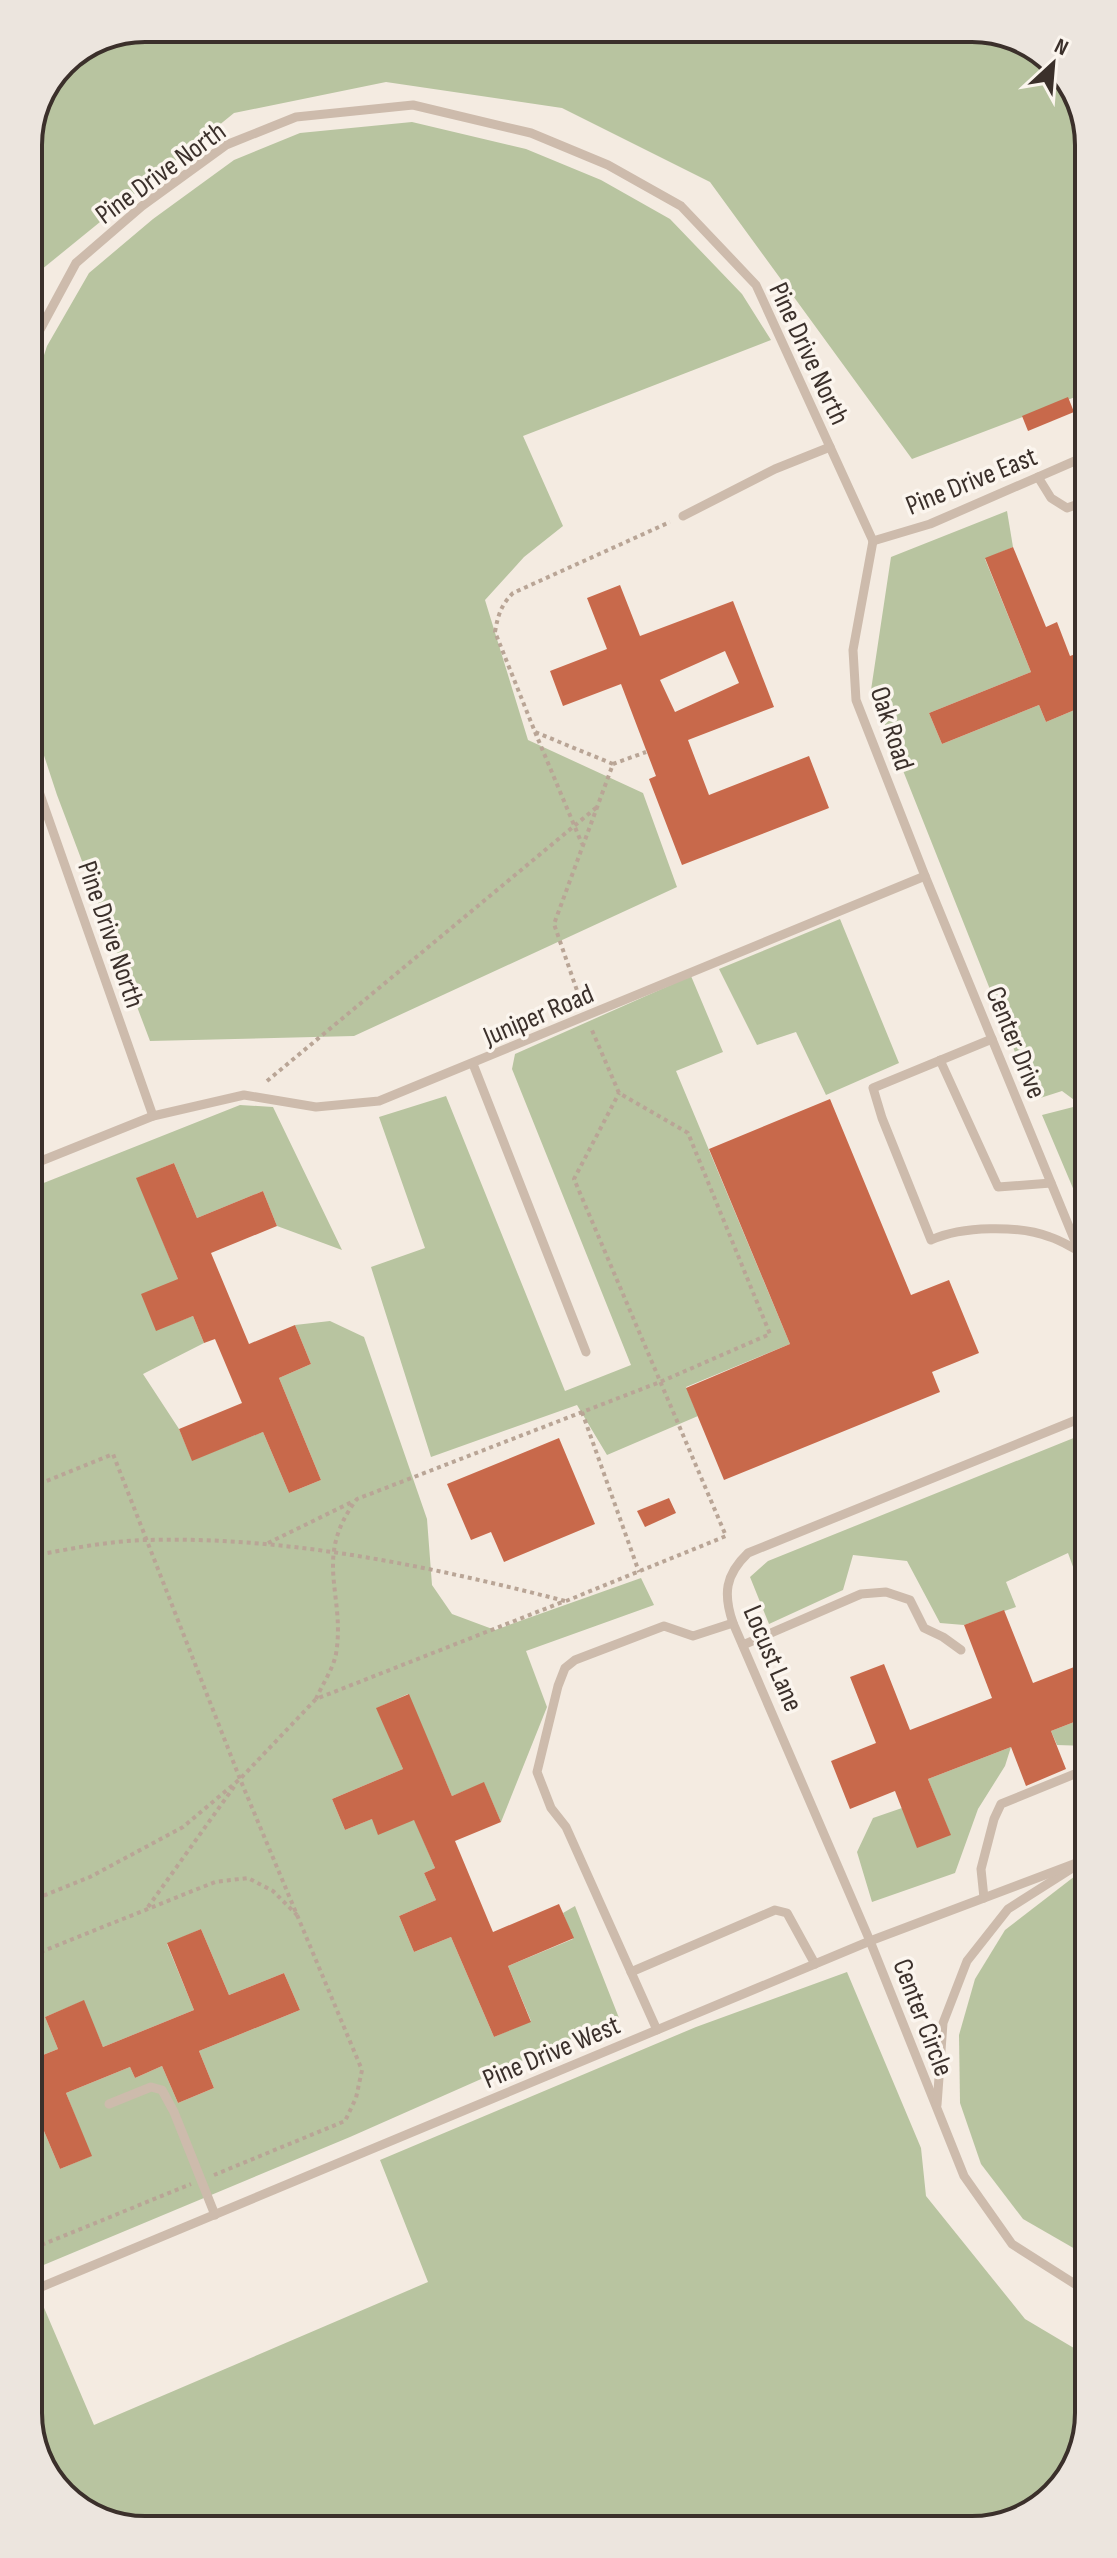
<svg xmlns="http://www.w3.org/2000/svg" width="1117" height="2558" viewBox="0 0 1117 2558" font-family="'Sofia Sans Condensed',sans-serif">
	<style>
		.green { fill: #b8c4a0 }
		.building { fill: #c8694b; fill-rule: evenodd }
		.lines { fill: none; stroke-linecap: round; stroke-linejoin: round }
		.path { stroke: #b9a596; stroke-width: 4; stroke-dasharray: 4 4; stroke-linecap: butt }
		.service { stroke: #cdbbac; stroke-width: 9 }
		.labels { text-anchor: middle; stroke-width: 7; stroke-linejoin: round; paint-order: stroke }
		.street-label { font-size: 28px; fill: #3b302b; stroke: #fbf5ee }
		.rim { fill: none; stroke: #3b302b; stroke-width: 4 }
	</style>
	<rect width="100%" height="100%" fill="#f4ebe1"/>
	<g class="green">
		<path d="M145 28H980L1043 53 1083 107V394L912 459 710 182 562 108 386 82 234 113 41 270 29 300 28 138 63 62Z"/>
		<path d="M412 122 526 149 601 180 670 219 742 294 771 340 523 436 563 526 524 557 485 600 528 740 643 793 677 887 354 1036 150 1041 57 795 30 713 29 401 47 346 89 273 153 219 234 160 300 133Z"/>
		<path d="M1007 511 1013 547 985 559 1031 672 929 713 942 744 1039 705 1046 722 1084 706 1086 1219 1042 1115 1081 1105 1062 1091 1034 1100 871 690 891 557Z"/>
		<path d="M840 919 899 1063 826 1095 796 1032 757 1045 719 969Z"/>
		<path d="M691 976 723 1052 676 1071 790 1344 686 1387 698 1416 607 1455 577 1405 431 1457 371 1267 425 1248 379 1117 446 1096 565 1391 631 1365 512 1069 515 1054Z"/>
		<path d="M240 1105 273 1107 342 1250 277 1226 263 1191 197 1218 174 1163 137 1178 178 1279 156 1330 193 1316 204 1343 143 1374 179 1429 192 1460 263 1432 289 1493 321 1480 279 1378 311 1364 295 1325 330 1321 364 1337 427 1519 432 1585 452 1614 495 1630 641 1578 654 1605 526 1651 547 1707 501 1822 484 1783 452 1796 408 1694 377 1708 403 1769 332 1799 345 1830 408 1804 435 1868 424 1873 436 1900 399 1916 414 1952 451 1937 494 2037 531 2021 508 1966 573 1939 563 1913 575 1906 619 2018 350 2137 34 2269 33 2105 60 2169 91 2156 66 2093 130 2067 135 2078 162 2066 178 2103 214 2088 199 2051 300 2010 284 1973 229 1995 201 1929 167 1944 194 2010 103 2047 83 2001 45 2017 58 2049 33 2059 32 1386 42 1382 31 1355V1188Z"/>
		<path d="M1086 1433 1087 1571 1076 1575 1068 1553 1006 1582 1016 1607 964 1625 940 1623 907 1561 853 1555 843 1590 769 1624 750 1577 768 1561Z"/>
		<path d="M1087 1717V1746L1057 1745 1051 1731Z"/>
		<path d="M1011 1747 1005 1766 978 1809 955 1873 872 1902 857 1852 873 1818 902 1808 950 1834 928 1779Z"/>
		<path d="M1087 1872 1089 2257 1023 2219 981 2164 960 2103 959 2035 975 1979 1005 1930 1075 1876Z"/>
		<path d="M847 1972 921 2148 926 2196 1025 2319 1089 2357V2413L1065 2484 1010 2524 137 2530 74 2506 34 2451V2298L39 2296 94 2425 428 2282 380 2160 696 2027Z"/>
	</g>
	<g class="building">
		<path d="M1068 397 1074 412 1028 431 1022 416Z"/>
		<path d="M1013 547 1046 627 1057 622 1070 656 1084 651V706L1046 722 1039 705 942 744 929 713 1031 672 985 558Z"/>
		<path d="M620 585 640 636 733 601 774 707 688 740 709 795 809 756 829 808 682 865 649 779 656 776 621 684 563 706 550 671 607 649 587 598ZM725 651 739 683 675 712 660 680Z"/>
		<path d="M830 1099 911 1295 949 1280 979 1353 932 1372 940 1392 724 1480 686 1388 790 1344 709 1149Z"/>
		<path d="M174 1163 197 1218 263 1191 277 1226 211 1253 249 1344 295 1325 311 1364 279 1378 321 1480 289 1493 263 1432 192 1461 179 1429 242 1403 215 1339 204 1343 193 1316 156 1331 141 1294 178 1279 136 1178Z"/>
		<path d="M559 1438 595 1524 504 1562 491 1532 471 1540 447 1484Z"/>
		<path d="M669 1498 676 1513 645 1527 637 1511Z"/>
		<path d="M1004 1610 1033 1683 1087 1662V1717L1051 1731 1066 1769 1026 1786 1011 1747 928 1779 951 1835 917 1848 895 1791 850 1809 831 1761 876 1743 850 1677 884 1664 910 1730 992 1698 964 1625Z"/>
		<path d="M409 1694 452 1796 484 1782 501 1822 455 1841 493 1932 559 1904 574 1938 508 1966 531 2022 494 2037 451 1937 414 1952 399 1916 436 1900 424 1873 435 1868 414 1820 378 1835 372 1819 345 1830 332 1799 403 1769 376 1708Z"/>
		<path d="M201 1929 229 1995 284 1973 300 2010 199 2051 214 2088 178 2103 162 2066 135 2078 130 2067 66 2093 92 2156 60 2169 33 2105V2059L58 2049 45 2017 84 2000 103 2047 194 2010 167 1943Z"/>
	</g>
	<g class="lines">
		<g class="path">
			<path d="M535 732 582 844"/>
			<path d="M613 764 535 732 495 632C498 615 501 605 513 593L670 522"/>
			<path d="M582 1005 554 924 613 764 646 752"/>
			<path d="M267 1081 597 807"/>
			<path d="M582 1412 639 1572"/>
			<path d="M32 1487 113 1454 240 1779 362 2070 356 2098 345 2121 214 2175"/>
			<path d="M268 1543 354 1501"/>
			<path d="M32 1556C69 1549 108 1541 146 1540 287 1536 429 1566 565 1601L316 1699 240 1779 183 1827 90 1877 33 1900"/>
			<path d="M566 1601 726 1536 574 1179 619 1093"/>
			<path d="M316 1699C322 1685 333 1669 336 1654 346 1594 312 1558 357 1499L660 1382 770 1334 688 1133 619 1093 591 1028"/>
			<path d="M148 1907 236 1784"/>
			<path d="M33 1955 215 1882 248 1878 273 1891 297 1915"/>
			<path d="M34 2248 191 2184"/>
		</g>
		<g class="service">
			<path d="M29 350 76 263 142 206 226 145 296 117 413 105 531 133 608 165 681 206 756 285 873 541"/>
			<path d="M1038 477 1051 498 1067 508 1084 502"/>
			<path d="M683 516 775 469 830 447"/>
			<path d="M873 541 853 650 856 700 925 876 1086 1268"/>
			<path d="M873 541 930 524 1084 457"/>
			<path d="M30 766 153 1116"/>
			<path d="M992 1039 873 1088 882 1118 931 1240C962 1226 1018 1225 1050 1237 1060 1240 1069 1246 1079 1251"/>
			<path d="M940 1060 998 1187 1051 1183"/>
			<path d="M473 1064 586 1352"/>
			<path d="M31 1165 153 1116 244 1095 316 1107 379 1101 925 876"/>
			<path d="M1086 1416 748 1553C725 1575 723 1594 733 1623L870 1941 964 2176 1012 2244 1089 2293"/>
			<path d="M743 1645 861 1594 886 1592 910 1600 924 1628 943 1637 961 1650"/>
			<path d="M984 1898 981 1869 994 1819 1001 1804 1087 1769"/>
			<path d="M631 1972 775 1910 787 1913 815 1964"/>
			<path d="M657 2030 566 1827 551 1808 537 1772 558 1686 565 1668 575 1660 664 1626 693 1636 733 1623"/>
			<path d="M109 2104 151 2087 162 2090 174 2112 215 2215"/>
			<path d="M937 2105 943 2023 967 1961 1008 1909 1071 1869"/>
			<path d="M34 2290 870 1941 1087 1859"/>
		</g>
	</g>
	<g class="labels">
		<g class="street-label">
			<text transform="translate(160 172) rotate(-36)" y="10">Pine Drive North</text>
			<text transform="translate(810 353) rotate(65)" y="10">Pine Drive North</text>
			<text transform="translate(971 480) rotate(-22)" y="10">Pine Drive East</text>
			<text transform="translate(893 728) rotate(72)" y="10">Oak Road</text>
			<text transform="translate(112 934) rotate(71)" y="10">Pine Drive North</text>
			<text transform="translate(538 1014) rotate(-23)" y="10">Juniper Road</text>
			<text transform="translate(1017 1042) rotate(68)" y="10">Center Drive</text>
			<text transform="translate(774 1658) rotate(67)" y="10">Locust Lane</text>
			<text transform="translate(924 2017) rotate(69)" y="10">Center Circle</text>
			<text transform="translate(551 2051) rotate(-23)" y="10">Pine Drive West</text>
		</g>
	</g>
	<path d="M0 0H1117V2558H0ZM145 42H972A103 103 0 0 1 1075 145V2413A103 103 0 0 1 972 2516H145A103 103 0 0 1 42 2413V145A103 103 0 0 1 145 42Z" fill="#ece5de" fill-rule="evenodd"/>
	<path class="rim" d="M145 42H972A103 103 0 0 1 1075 145V2413A103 103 0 0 1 972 2516H145A103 103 0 0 1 42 2413V145A103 103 0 0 1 145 42Z"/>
	<g transform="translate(1053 64) rotate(26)" stroke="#fbf5ee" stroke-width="6" paint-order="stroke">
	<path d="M0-6L14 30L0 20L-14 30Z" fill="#3b302b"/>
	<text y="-12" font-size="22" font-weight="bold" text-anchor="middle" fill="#3b302b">N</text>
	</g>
</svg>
